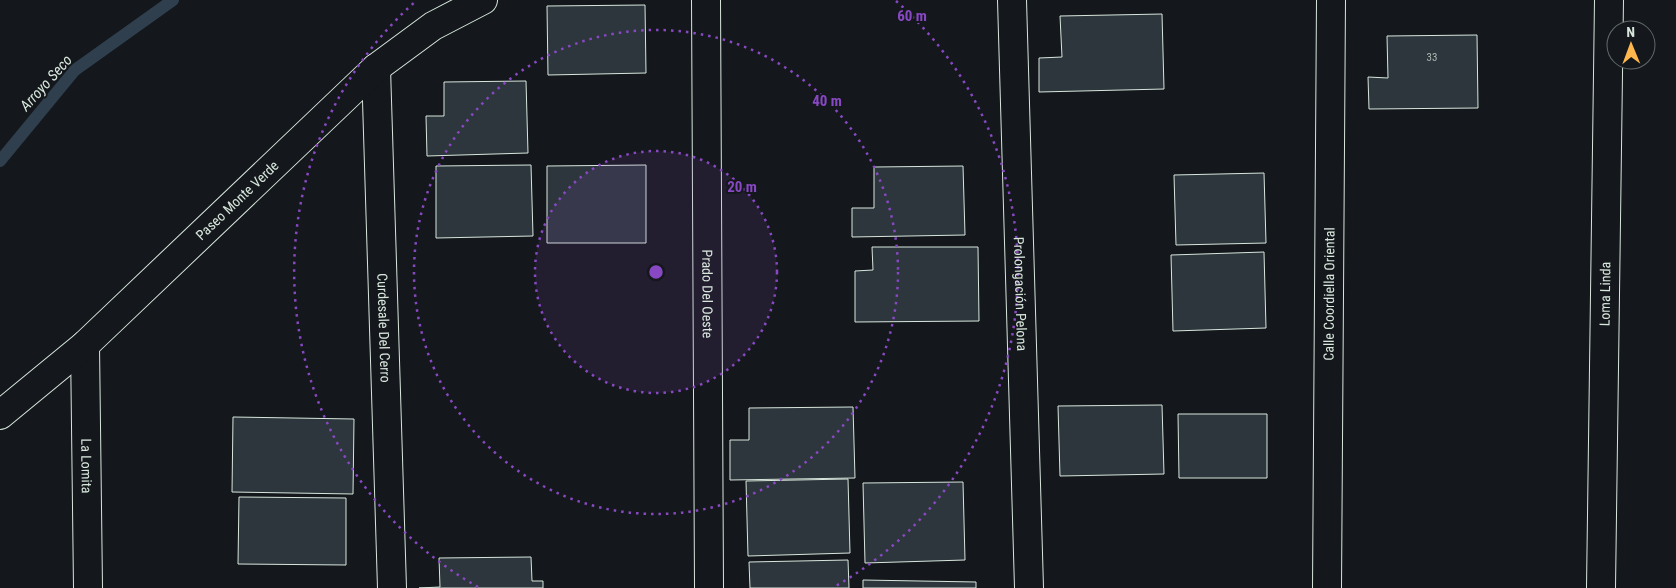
<svg xmlns="http://www.w3.org/2000/svg" width="1676" height="588" viewBox="0 0 1676 588" font-family="'Roboto Condensed',sans-serif">
	<style>
		.lines { fill: none; stroke-linecap: round; stroke-linejoin: round }
		.stream { stroke: #2f3f4d; stroke-width: 12 }
		.building { fill: #2c363c; stroke: #d8e6dc }
		.minor-casing { stroke: #d8e6dc; stroke-width: 30 }
		.minor { stroke: #14181c; stroke-width: 28 }
		.ring { fill: none; stroke: #8948c3; stroke-width: 2.5; stroke-dasharray: 2.5 5 }
		.labels { text-anchor: middle; stroke-width: 4; stroke-linejoin: round; paint-order: stroke }
		.number-label { font-size: 11px; fill: #adbab4 }
		.street-label { font-size: 14px; fill: #d8e6dc; stroke: #14181c }
		.water-label { font-size: 15px; font-style: italic; fill: #d8e6dc; stroke: #14181c }
		.centre { fill: #8948c3; stroke: #14181c; stroke-width: 2.5 }
		.ring-label { font-size: 15px; text-anchor: middle; font-weight: bold; fill: #8948c3; stroke: #14181c; stroke-width: 4; stroke-linejoin: round; paint-order: stroke }
	</style>
	<rect width="100%" height="100%" fill="#14181c"/>
	<g class="lines">
		<path class="stream" d="M0 161 75 70 173 0"/>
	</g>
	<g class="building">
		<path d="M645 5 646 73 548 75 547 6Z"/>
		<path d="M1162 14 1164 89 1039 92V58L1062 57 1060 16Z"/>
		<path d="M1477 35 1478 108 1369 109 1368 77 1388 78 1387 36Z"/>
		<path d="M526 81 528 153 427 156 426 116H444V82Z"/>
		<path d="M531 165 533 236 436 238V166Z"/>
		<path d="M646 165V243H547V166Z"/>
		<path d="M963 166 965 235 852 237V208H874V167Z"/>
		<path d="M1264 173 1266 243 1176 245 1174 175Z"/>
		<path d="M872 247H978L979 321 855 322V271L873 270Z"/>
		<path d="M1264 252 1266 328 1173 331 1171 255Z"/>
		<path d="M1162 405 1164 474 1060 476 1058 406Z"/>
		<path d="M853 407 855 478 730 480V440H749V408Z"/>
		<path d="M1178 414H1267V478H1179Z"/>
		<path d="M233 417 354 419 353 494 232 492Z"/>
		<path d="M848 479 850 553 748 556 746 481Z"/>
		<path d="M963 482 965 560 865 563 863 483Z"/>
		<path d="M239 497 346 498V565L238 564Z"/>
		<path d="M531 557 532 581H543V588H419L440 587 439 558Z"/>
		<path d="M848 560 849 588H750L749 562Z"/>
		<path d="M863 580 976 582V588H863Z"/>
	</g>
	<g class="lines">
		<g class="minor-casing">
			<g id="minor">
				<path id="s1" d="M706 0 709 588"/>
				<path id="s2" d="M1012 0 1029 588"/>
				<path id="s3" d="M376 68 392 588"/>
				<path id="s4" d="M85 345 88 588"/>
				<path id="s5" d="M0 415 85 345 376 68 433 26 483 0"/>
				<path id="s6" d="M1327 588 1331 0"/>
				<path id="s7" d="M1601 588 1609 0"/>
			</g>
		</g>
		<use href="#minor" class="minor"/>
	</g>
	<circle cx="656" cy="272" r="121" fill="#8948c3" fill-opacity=".12"/>
	<g class="ring">
		<circle cx="656" cy="272" r="121"/>
		<circle cx="656" cy="272" r="242"/>
		<path d="M478 587A362 362 0 0 1 416 1M896 1A362 362 0 0 1 834 587"/>
	</g>
	<g class="labels">
		<g class="number-label">
			<text x="1432" y="61">33</text>
		</g>
		<g class="street-label">
			<text dy="5" stroke="none"><textPath href="#s5" startOffset="320">Paseo Monte Verde</textPath></text>
			<text dy="5" stroke="none"><textPath href="#s1" startOffset="294">Prado Del Oeste</textPath></text>
			<text dy="5" stroke="none"><textPath href="#s2" startOffset="294">Prolongación Pelona</textPath></text>
			<text dy="5" stroke="none"><textPath href="#s6" startOffset="294">Calle Coordiella Oriental</textPath></text>
			<text dy="5" stroke="none"><textPath href="#s7" startOffset="294">Loma Linda</textPath></text>
			<text dy="5" stroke="none"><textPath href="#s3" startOffset="260">Curdesale Del Cerro</textPath></text>
			<text dy="5" stroke="none"><textPath href="#s4" startOffset="121">La Lomita</textPath></text>
		</g>
		<g class="water-label">
			<text transform="translate(46 83) rotate(-48)" y="5">Arroyo Seco</text>
		</g>
	</g>
	<circle cx="656" cy="272" r="8" class="centre"/>
	<g class="ring-label">
		<text x="912" y="21">60 m</text>
		<text x="827" y="106">40 m</text>
		<text x="742" y="192">20 m</text>
	</g>
	<g transform="translate(1631 45) rotate(359)"><circle r="24" fill="#14181c" stroke="#626a69"/>
	<path d="M0-4L9 19L0 12L-9 19Z" fill="#ffb74d"/>
	<text y="-8" font-size="14" font-weight="bold" text-anchor="middle" fill="#d8e6dc">N</text>
	</g>
</svg>
